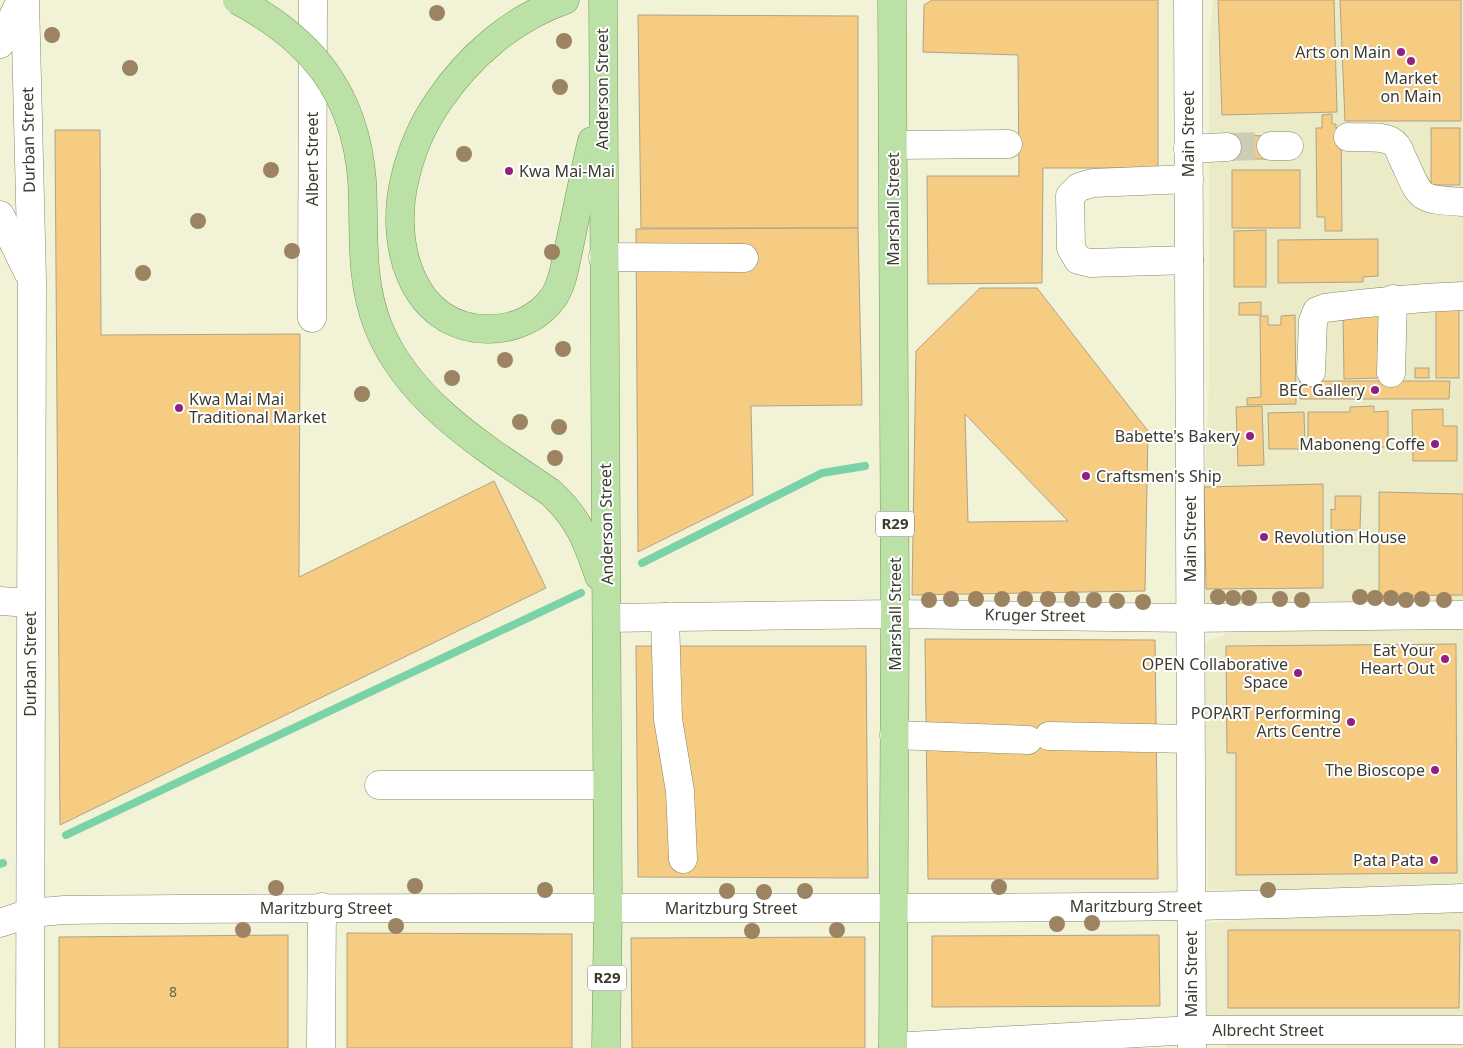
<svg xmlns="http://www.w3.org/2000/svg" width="1463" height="1048" viewBox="0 0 1463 1048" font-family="'Noto Sans',sans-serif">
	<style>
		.built { fill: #ebecc7 }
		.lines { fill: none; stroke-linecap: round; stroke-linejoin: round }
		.stream { stroke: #7ad2a8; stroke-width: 8 }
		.building { fill: #f5cc81; stroke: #b0a289; fill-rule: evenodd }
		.minor-tunnel { stroke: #cdcdb5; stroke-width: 28; stroke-dasharray: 28 14; stroke-linecap: butt }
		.minor-casing { stroke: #87876d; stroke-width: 29 }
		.major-casing { stroke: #729a56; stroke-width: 29 }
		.minor { stroke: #fff; stroke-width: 28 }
		.major { stroke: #bce1a6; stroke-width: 28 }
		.major-bridge-casing { stroke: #729a56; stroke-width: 29; stroke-linecap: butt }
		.major-bridge { stroke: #bce1a6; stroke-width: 28 }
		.tree { fill: #9c8362 }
		.poi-dot { fill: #912080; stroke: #fff; stroke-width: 2 }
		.labels { text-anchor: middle; stroke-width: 4; stroke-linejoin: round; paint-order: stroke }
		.number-label { font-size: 14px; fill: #6a5f44 }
		.shield { fill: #fff; stroke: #76766e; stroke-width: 1 }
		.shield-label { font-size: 15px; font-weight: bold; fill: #3b3b30 }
		.poi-label { font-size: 16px; fill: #3b3b30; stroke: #fff; text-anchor: end }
		.street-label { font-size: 16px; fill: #3b3b30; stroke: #fff }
	</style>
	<rect width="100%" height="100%" fill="#f2f2d6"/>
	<path class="built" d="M1213 0H1463V1048H1226V1023L1207 1019V923L1236 921V890L1208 889 1204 643 1224 635 1225 604 1200 602 1209 384V46Z"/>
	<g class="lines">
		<g class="stream">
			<path d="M642 563 822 473 865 466"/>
			<path d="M66 835 581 593"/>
			<path d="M0 864 3 863"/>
		</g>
	</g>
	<g class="building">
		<path d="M932 0H1158V168H1043L1042 283 928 284 927 176H1019L1018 55 923 52 924 5Z"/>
		<path d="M1218 0H1334L1337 112 1222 115Z"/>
		<path d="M1340 0H1461V121H1345Z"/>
		<path d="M638 15 858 16V228H641Z"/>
		<path d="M1332 114V124H1336V128H1341L1342 231H1325V217H1317L1316 128H1322V115Z"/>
		<rect x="1431" y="128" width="29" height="57"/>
		<path d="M55 130H100L101 335 300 334 299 577 494 481 546 588 60 825Z"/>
		<path d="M1227 135 1271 136V159H1227Z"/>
		<rect x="1232" y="170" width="68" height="58"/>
		<path d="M858 228 862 405 751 406 753 495 638 552 636 229Z"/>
		<path d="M1266 230V287H1234V231Z"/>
		<path d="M1378 239V276L1363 277V282L1278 283V240Z"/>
		<path d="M980 288H1037L1148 431 1145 591 912 595 916 351ZM965 414 1068 521 968 522Z"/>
		<rect x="1436" y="301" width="23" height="77"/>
		<path d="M1261 302V315H1239V303Z"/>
		<path d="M1381 310V378L1344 379 1343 311Z"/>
		<path d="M1295 315 1296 404 1247 405V398L1261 397 1260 316H1268V325H1281V316Z"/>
		<rect x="1415" y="368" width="14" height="10"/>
		<path d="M1300 381H1450L1449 399H1300Z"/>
		<path d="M1262 406 1264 465 1238 466 1236 407Z"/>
		<path d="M1374 406V412L1388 411V447L1308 448V412H1350V407Z"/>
		<path d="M1443 409V426H1457V461H1413L1412 410Z"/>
		<path d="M1304 412 1305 449H1269L1268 413Z"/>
		<path d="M1323 484V588L1206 589 1204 487Z"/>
		<path d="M1379 492 1463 494V595L1379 596Z"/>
		<path d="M1335 496H1361L1360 530H1331V509L1335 510Z"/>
		<path d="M925 639 1155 640 1158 879H928Z"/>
		<path d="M1456 644 1457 873 1236 875V753H1227L1226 646Z"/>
		<path d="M636 646H866L868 878 638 877Z"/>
		<path d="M1228 930H1460L1459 1008H1228Z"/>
		<path d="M347 933 572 934V1048H347Z"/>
		<path d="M288 935V1048H59V937Z"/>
		<path d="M1159 935 1160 1006 932 1007V936Z"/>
		<path d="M865 937V1048H632L631 938Z"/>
	</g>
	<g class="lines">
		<path class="minor-tunnel" d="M1227 147 1271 146"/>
		<g class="minor-casing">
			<g id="minor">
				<path d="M25 0 32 280 30 1048"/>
				<path d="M1188 0 1192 1048"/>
				<path d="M0 44 21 0"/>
				<path d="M1348 137C1361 138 1379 135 1391 141 1397 144 1400 151 1402 157 1422 199 1415 199 1463 202"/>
				<path d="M893 145 1008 144"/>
				<path d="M1271 146H1289"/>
				<path d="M1188 149 1227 147"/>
				<path d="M1189 179 1093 183 1079 187 1070 196 1071 248 1078 260 1090 263 1189 260"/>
				<path d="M0 215 28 272"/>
				<path d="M603 257 744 258"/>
				<path d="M312 318 313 0"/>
				<path d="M1311 372 1313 321 1317 311 1325 308C1371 302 1416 298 1463 296"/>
				<path d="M1391 373 1393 299"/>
				<path d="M0 601 30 603"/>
				<path d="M665 617 668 719 680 791 683 859"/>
				<path d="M607 618 895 614 1190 618 1463 615"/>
				<path d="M894 735 1028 740"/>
				<path d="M1049 736 1190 739"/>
				<path d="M379 785H607"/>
				<path d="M0 923 30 913 64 910C439 905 814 911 1189 906 1280 905 1372 901 1463 898"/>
				<path d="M893 1047 1192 1030H1463"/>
				<path d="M321 1048 322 907"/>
			</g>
		</g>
		<g class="major-casing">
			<g id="major">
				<path d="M565 0C513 18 469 56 438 102 423 124 411 152 405 178 389 241 410 328 488 329 513 329 538 319 553 298 562 286 565 266 568 252 576 215 583 178 592 141"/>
				<path d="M603 0 608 909 606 1048"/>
				<path d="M892 0 895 614 893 1048"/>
				<path d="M550 492C578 517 587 541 599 576"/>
			</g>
		</g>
		<use href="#minor" class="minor"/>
		<use href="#major" class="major"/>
		<g class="major-bridge-casing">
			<path id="major-bridge" d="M237 0C312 40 355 93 362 180 365 230 359 278 378 326 408 402 485 448 550 492"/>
		</g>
		<use href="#major-bridge" class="major-bridge"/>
	</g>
	<g class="tree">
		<circle cx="437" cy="13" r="8"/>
		<circle cx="52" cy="35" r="8"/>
		<circle cx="564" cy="41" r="8"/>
		<circle cx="130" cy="68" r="8"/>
		<circle cx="560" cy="87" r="8"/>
		<circle cx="464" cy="154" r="8"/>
		<circle cx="271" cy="170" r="8"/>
		<circle cx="198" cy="221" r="8"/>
		<circle cx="292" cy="251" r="8"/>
		<circle cx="552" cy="252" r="8"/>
		<circle cx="143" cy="273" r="8"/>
		<circle cx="563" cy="349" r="8"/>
		<circle cx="505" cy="360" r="8"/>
		<circle cx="452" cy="378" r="8"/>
		<circle cx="362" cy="394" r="8"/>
		<circle cx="520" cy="422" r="8"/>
		<circle cx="559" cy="427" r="8"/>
		<circle cx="555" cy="458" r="8"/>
		<circle cx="1218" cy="597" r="8"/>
		<circle cx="1360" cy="597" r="8"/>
		<circle cx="1233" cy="598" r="8"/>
		<circle cx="1249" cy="598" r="8"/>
		<circle cx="1375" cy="598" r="8"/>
		<circle cx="1391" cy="598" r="8"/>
		<circle cx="951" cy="599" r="8"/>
		<circle cx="976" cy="599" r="8"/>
		<circle cx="1002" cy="599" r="8"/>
		<circle cx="1025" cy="599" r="8"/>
		<circle cx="1048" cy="599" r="8"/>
		<circle cx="1072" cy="599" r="8"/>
		<circle cx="1280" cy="599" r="8"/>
		<circle cx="1422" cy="599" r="8"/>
		<circle cx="929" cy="600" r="8"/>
		<circle cx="1094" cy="600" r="8"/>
		<circle cx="1302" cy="600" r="8"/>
		<circle cx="1406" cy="600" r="8"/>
		<circle cx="1444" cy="600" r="8"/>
		<circle cx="1117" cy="601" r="8"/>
		<circle cx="1143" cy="602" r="8"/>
		<circle cx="415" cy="886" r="8"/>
		<circle cx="999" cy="887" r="8"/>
		<circle cx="276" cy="888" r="8"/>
		<circle cx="545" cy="890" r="8"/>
		<circle cx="1268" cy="890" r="8"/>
		<circle cx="727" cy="891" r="8"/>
		<circle cx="805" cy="891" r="8"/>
		<circle cx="764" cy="892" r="8"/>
		<circle cx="1092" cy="923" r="8"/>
		<circle cx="1057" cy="924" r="8"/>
		<circle cx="396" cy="926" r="8"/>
		<circle cx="243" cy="930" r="8"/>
		<circle cx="837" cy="930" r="8"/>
		<circle cx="752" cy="931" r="8"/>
	</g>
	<g class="poi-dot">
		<circle cx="1401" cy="52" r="5"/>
		<circle cx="1411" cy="61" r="5"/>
		<circle cx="509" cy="171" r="5"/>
		<circle cx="1375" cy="390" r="5"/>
		<circle cx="179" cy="408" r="5"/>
		<circle cx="1250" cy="436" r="5"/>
		<circle cx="1435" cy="444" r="5"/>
		<circle cx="1086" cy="476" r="5"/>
		<circle cx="1264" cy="537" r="5"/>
		<circle cx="1445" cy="659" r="5"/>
		<circle cx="1298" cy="673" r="5"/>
		<circle cx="1351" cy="722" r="5"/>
		<circle cx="1435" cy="770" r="5"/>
		<circle cx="1434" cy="860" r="5"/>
	</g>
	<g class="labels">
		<g class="number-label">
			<text x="173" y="997">8</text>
		</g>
		<g class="shield">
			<rect x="876" y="511.5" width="38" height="25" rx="4"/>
			<rect x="588" y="965.5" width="38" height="25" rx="4"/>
		</g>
		<g class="shield-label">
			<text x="895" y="529">R29</text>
			<text x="607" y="983">R29</text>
		</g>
		<g class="poi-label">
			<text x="1391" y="58">Arts on Main</text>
			<text x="1411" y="84" text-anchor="middle">Market<tspan x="1411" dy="18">on Main</tspan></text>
			<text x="519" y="177" text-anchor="start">Kwa Mai-Mai</text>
			<text x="1365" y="396">BEC Gallery</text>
			<text x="189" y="405" text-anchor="start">Kwa Mai Mai<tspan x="189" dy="18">Traditional Market</tspan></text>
			<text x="1240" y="442">Babette's Bakery</text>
			<text x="1425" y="450">Maboneng Coffe</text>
			<text x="1096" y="482" text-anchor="start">Craftsmen's Ship</text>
			<text x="1274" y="543" text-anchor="start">Revolution House</text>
			<text x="1435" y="656">Eat Your<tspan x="1435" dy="18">Heart Out</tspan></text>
			<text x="1288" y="670">OPEN Collaborative<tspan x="1288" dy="18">Space</tspan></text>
			<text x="1341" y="719">POPART Performing<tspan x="1341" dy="18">Arts Centre</tspan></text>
			<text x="1425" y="776">The Bioscope</text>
			<text x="1424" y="866">Pata Pata</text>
		</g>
		<g class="street-label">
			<text transform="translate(602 89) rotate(-90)" y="6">Anderson Street</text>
			<text transform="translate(1188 134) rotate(-90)" y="6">Main Street</text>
			<text transform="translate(28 140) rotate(-91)" y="6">Durban Street</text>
			<text transform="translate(312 159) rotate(-90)" y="6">Albert Street</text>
			<text transform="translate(893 209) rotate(-90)" y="6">Marshall Street</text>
			<text transform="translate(606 524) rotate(-91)" y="6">Anderson Street</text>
			<text transform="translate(1190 539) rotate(-90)" y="6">Main Street</text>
			<text transform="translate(895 614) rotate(-90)" y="6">Marshall Street</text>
			<text transform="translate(1035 615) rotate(1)" y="6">Kruger Street</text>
			<text transform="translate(30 664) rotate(-90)" y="6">Durban Street</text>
			<text x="1136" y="912">Maritzburg Street</text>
			<text x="326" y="914">Maritzburg Street</text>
			<text x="731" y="914">Maritzburg Street</text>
			<text transform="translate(1191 974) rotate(-90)" y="6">Main Street</text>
			<text x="1268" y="1036">Albrecht Street</text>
		</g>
	</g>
</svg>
